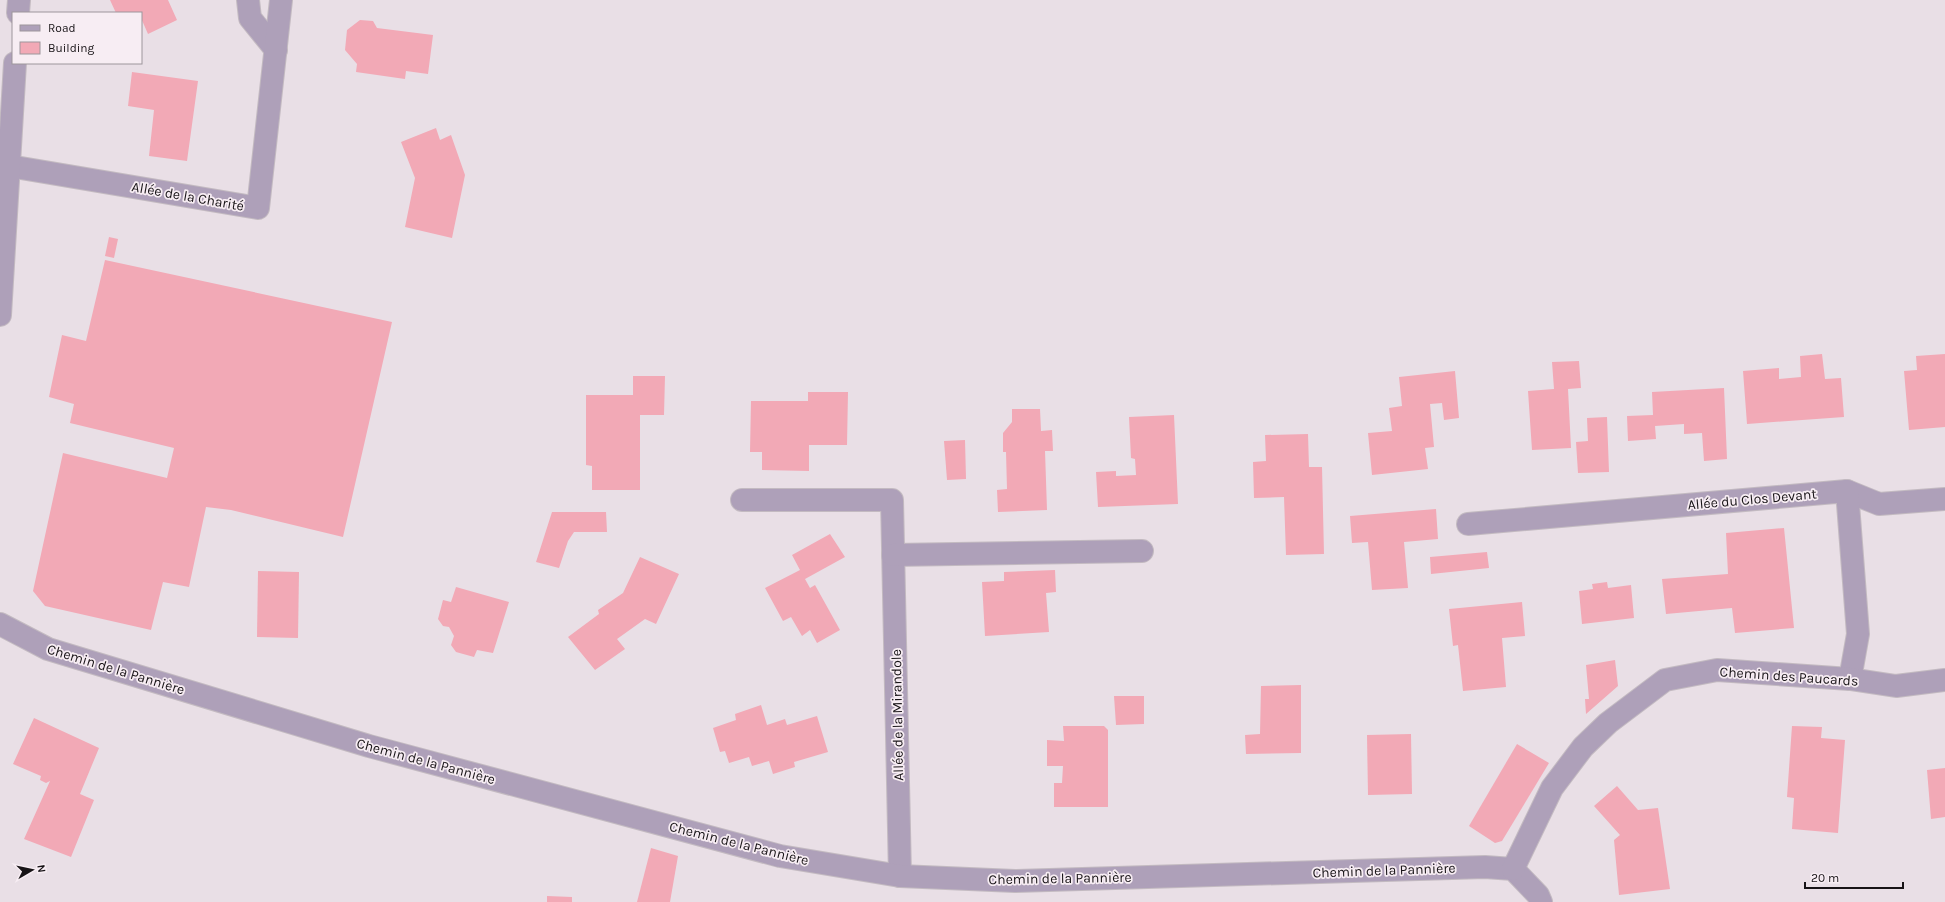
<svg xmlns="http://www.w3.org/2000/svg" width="1945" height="902" viewBox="0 0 1945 902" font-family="Karla,sans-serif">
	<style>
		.building { fill: #f2a9b6 }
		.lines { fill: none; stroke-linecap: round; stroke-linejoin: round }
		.minor-casing { stroke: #c3bac1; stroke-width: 24 }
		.minor { stroke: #aea0b9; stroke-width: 22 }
		.labels { text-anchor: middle; stroke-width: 3.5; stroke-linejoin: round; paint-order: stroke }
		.street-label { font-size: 14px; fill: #171316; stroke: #f7edf3 }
	</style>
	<rect width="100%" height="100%" fill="#e9dfe6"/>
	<g class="building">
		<path d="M110 0H168L177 20 148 34 141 18V13H116Z"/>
		<path d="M360 20 373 21 377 28 433 35 428 74 406 71 405 79 356 72 357 64 345 50 347 30Z"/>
		<path d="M132 72 198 81 187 161 149 156 154 110 128 106Z"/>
		<path d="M436 128 440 140 451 135 465 175 452 238 405 227 415 178 401 142Z"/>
		<path d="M109 237 118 239 114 258 105 256Z"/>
		<path d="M105 260 392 322 343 537 231 510 206 507 189 587 163 582 151 630 45 606 33 591 63 453 167 478 174 448 70 423 74 404 49 397 62 335 86 341Z"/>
		<path d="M1822 354 1825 379 1841 378 1844 417 1747 424 1743 371 1779 368V379L1801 377 1800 356Z"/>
		<path d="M1945 354V427L1909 430 1904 371 1917 370 1916 356Z"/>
		<path d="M1579 361 1581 388 1568 389 1571 448 1532 450 1528 391 1554 389 1552 362Z"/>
		<path d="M1455 371 1459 418 1444 420 1442 403 1430 404 1434 447 1425 448 1428 469 1372 475 1368 433 1392 431 1389 408 1402 406 1399 377Z"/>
		<path d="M633 376H665L664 415H640V490H592V466L586 465V395H633Z"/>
		<path d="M1724 388 1727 459 1704 461 1702 433 1684 434V424L1655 426 1656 439 1628 441 1627 416 1653 415 1652 392Z"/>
		<path d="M808 392H848L847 445H809V471L762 470V452H750L751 401H808Z"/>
		<path d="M1012 409H1040L1041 431 1052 430 1053 451H1045L1047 510 998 512 997 490 1007 489 1006 452H1003V433L1012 422Z"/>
		<path d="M1174 415 1178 504 1098 507 1096 472 1116 471V476L1136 475 1135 459 1131 458 1129 417Z"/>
		<path d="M1607 417 1609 472 1578 473 1576 442 1588 441 1587 418Z"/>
		<path d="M1308 434 1309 467H1322L1324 554 1286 555 1284 497 1254 498 1253 462 1266 461 1265 435Z"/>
		<path d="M965 440 966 479 947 480 944 441Z"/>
		<path d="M1436 509 1438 539 1404 542 1408 588 1372 590 1368 542 1352 543 1350 516Z"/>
		<path d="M552 512H606L607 532H574L568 541 559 568 536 562Z"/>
		<path d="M1784 528 1794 628 1735 633 1732 608 1666 614 1662 579 1728 574 1726 533Z"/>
		<path d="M830 534 845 557 805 579 810 588 815 585 840 630 817 643 810 630 802 636 791 617 783 621 765 588 800 570 792 555Z"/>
		<path d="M1487 552 1489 568 1431 574 1430 557Z"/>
		<path d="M640 557 679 574 656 624 645 619 617 639 625 649 595 670 568 637 599 614 598 610 623 593Z"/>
		<path d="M1055 570 1056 592 1046 593 1049 632 985 636 982 582 1004 581V572Z"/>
		<path d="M258 571 299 572 298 638 257 637Z"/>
		<path d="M1607 582 1608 588 1631 585 1634 618 1582 624 1579 591 1593 589 1592 584Z"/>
		<path d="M456 587 509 602 493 653 477 650 474 657 456 652 451 645 454 636 449 627 443 626 438 619 443 600 451 602Z"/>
		<path d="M1522 602 1525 636 1502 638 1506 687 1463 691 1458 645 1453 646 1449 609Z"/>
		<path d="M1615 660 1618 686 1586 714 1585 699H1589L1586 665Z"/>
		<path d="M1301 685V753L1246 754 1245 735 1260 734 1261 686Z"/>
		<path d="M1114 696H1144V724L1116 725Z"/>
		<path d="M761 705 767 725 785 719 787 725 817 716 828 752 794 762 795 767 773 774 769 761 752 766 749 757 729 763 725 751 720 752 713 728 736 720 735 714Z"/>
		<path d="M34 718 99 748 80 794 94 800 71 857 24 839 50 781 46 783 40 780 41 776 13 764Z"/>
		<path d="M1063 726H1104L1108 730V807H1054V783H1062L1063 766H1047V740L1064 741Z"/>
		<path d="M1792 726 1822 727 1821 738 1845 740 1838 833 1792 829 1794 798 1787 797Z"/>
		<path d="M1411 734 1412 794 1368 795 1367 735Z"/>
		<path d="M1517 744 1549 763 1502 841 1495 843 1469 826Z"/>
		<path d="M1945 768V817L1931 819 1927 770Z"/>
		<path d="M1617 786 1638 810 1658 808 1670 889 1619 895 1614 840 1620 835 1594 806Z"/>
		<path d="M651 848 678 856 670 902H637Z"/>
		<path d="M547 896 572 897V902H547Z"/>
	</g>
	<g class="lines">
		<g class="minor-casing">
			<g id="minor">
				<path d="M248 0 250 18 276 50"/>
				<path d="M18 13 19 0"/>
				<path d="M9 166 258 208 281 0"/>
				<path d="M0 315 15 63"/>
				<path d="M1847 491 1879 504 1945 499"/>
				<path d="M742 500H892L900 876"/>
				<path d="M1468 524 1847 491 1858 634 1850 679"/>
				<path d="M893 555 1142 551"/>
				<path d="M0 624 48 649 369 746 780 856 900 876 1015 881 1485 867 1513 869 1538 895 1541 902"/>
				<path d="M1513 869 1552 788 1583 747 1608 723 1665 680 1717 670 1850 679 1896 686 1945 680"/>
			</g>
		</g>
		<use href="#minor" class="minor"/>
	</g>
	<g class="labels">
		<g class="street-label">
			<text transform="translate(188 196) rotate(10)" y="5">Allée de la Charité</text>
			<text transform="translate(1752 499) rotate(-5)" y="5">Allée du Clos Devant</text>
			<text transform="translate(116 669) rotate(17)" y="5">Chemin de la Pannière</text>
			<text transform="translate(1789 676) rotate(4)" y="5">Chemin des Paucards</text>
			<text transform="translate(897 715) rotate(-91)" y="5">Allée de la Mirandole</text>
			<text transform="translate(426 761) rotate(15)" y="5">Chemin de la Pannière</text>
			<text transform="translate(739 843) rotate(14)" y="5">Chemin de la Pannière</text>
			<text transform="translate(1384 870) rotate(-2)" y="5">Chemin de la Pannière</text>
			<text transform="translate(1060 878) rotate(-1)" y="5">Chemin de la Pannière</text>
		</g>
	</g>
	<rect x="12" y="12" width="130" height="52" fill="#f7edf3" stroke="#9d969b"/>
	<rect x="20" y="25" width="20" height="6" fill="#aea0b9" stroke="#9d969b"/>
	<text x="48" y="32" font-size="12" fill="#171316">Road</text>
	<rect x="20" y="42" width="20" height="12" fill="#f2a9b6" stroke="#9d969b"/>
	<text x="48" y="52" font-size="12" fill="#171316">Building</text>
	<g transform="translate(32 870) rotate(81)" stroke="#f7edf3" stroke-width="3" paint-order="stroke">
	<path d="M0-3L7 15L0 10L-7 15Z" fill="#171316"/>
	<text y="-6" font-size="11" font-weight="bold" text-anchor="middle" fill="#171316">N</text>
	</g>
	<path d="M1805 882v6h98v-6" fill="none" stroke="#171316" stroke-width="2"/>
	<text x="1811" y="882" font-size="12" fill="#171316" stroke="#f7edf3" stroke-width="3" paint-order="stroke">20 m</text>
</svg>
